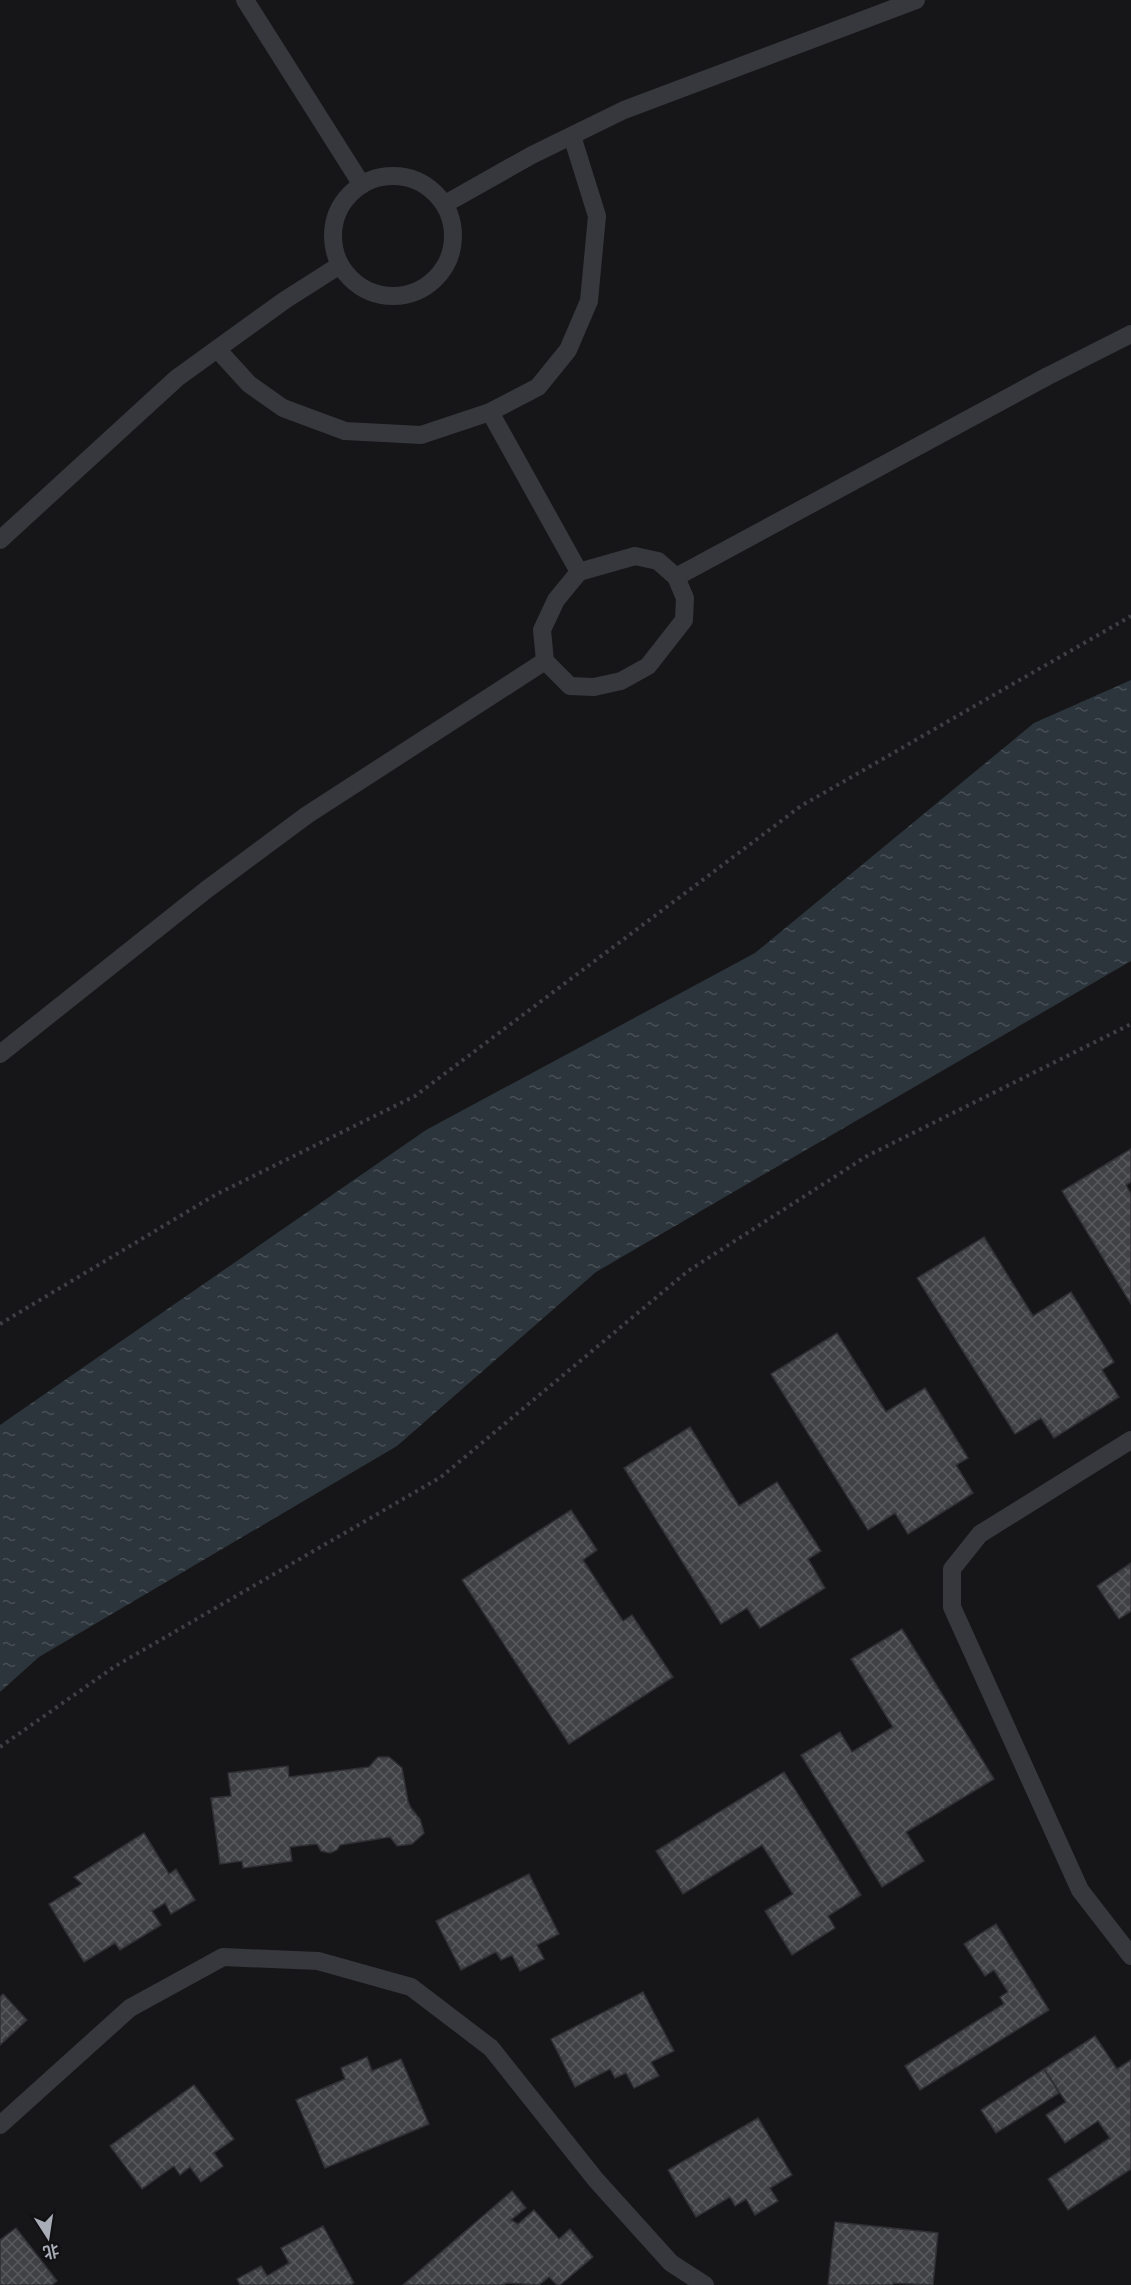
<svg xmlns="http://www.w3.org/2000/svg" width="1131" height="2285" viewBox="0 0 1131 2285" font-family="Overpass,'Noto Sans SC',sans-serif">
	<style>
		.water { fill: url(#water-ripples) }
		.building { fill: url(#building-cross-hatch); stroke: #303034; stroke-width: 1.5 }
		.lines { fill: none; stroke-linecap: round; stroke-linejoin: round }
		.path { stroke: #3d3f44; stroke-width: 4; stroke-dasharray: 3 4.5; stroke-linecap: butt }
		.service { stroke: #37383d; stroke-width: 18 }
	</style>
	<defs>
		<pattern id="water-ripples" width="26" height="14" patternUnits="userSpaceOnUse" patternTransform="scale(1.5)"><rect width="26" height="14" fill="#2c353c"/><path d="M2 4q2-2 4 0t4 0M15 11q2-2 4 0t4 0" fill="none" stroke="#485056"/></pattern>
		<pattern id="building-cross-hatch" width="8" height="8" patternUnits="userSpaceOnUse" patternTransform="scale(1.5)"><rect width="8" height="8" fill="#404145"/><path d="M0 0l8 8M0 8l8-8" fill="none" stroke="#595a5e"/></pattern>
	</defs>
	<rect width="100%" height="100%" fill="#161618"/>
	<path class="water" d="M1131 680V961L596 1272 397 1446 39 1657 0 1692V1425L426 1130 755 953 1034 723Z"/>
	<g class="building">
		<path d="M1131 1149V1182L1126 1185 1131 1194V1304L1062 1191Z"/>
		<path d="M984 1237 1033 1316 1071 1292 1114 1362 1102 1370 1119 1397 1054 1438 1041 1418 1015 1434 917 1278Z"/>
		<path d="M837 1333 886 1412 925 1388 968 1458 956 1465 973 1493 908 1534 895 1513 868 1530 771 1374Z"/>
		<path d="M690 1427 739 1506 777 1482 821 1551 808 1559 825 1588 760 1628 747 1608 721 1624 624 1468Z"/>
		<path d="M571 1510 597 1550 583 1560 623 1621 632 1615 673 1677 569 1744 462 1580Z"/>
		<path d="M1131 1563V1611L1119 1619 1097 1586Z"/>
		<path d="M902 1629 994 1779 906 1832 924 1861 882 1887 801 1755 840 1732 852 1752 893 1727 851 1659Z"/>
		<path d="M378 1757H389L402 1768 408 1801 411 1808 420 1819 424 1833 412 1844 397 1846 390 1837 340 1845 337 1850 330 1853 321 1851 317 1844 290 1847 292 1861 243 1868 242 1861 220 1864 211 1798 231 1796 228 1773 288 1766 289 1777 369 1767Z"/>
		<path d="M784 1772 861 1895 828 1916 835 1928 792 1955 765 1911 793 1894 762 1845 683 1894 656 1851Z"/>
		<path d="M144 1833 169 1874 176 1869 195 1900 171 1914 165 1903 152 1911 161 1925 120 1950 115 1943 84 1962 49 1904 82 1884 74 1877Z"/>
		<path d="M529 1874 559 1934 537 1945 544 1959 520 1971 512 1955 501 1960 496 1952 461 1970 436 1921Z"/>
		<path d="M996 1924 1049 2010 920 2090 905 2066 1004 2004 1000 1997 1008 1992 994 1970 985 1976 964 1944Z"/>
		<path d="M643 1992 674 2051 651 2062 659 2076 634 2088 626 2073 615 2078 610 2069 575 2087 551 2039Z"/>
		<path d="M3 1994 27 2020 0 2045V1997Z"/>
		<path d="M1095 2036 1117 2069 1131 2060V2169L1068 2210 1048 2179 1110 2138 1098 2121 1065 2143 1046 2115 1066 2102 1044 2069Z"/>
		<path d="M367 2057 372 2071 401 2059 429 2124 325 2168 296 2100 345 2079 341 2068Z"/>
		<path d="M1044 2069 1059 2093 996 2133 981 2110Z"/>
		<path d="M194 2085 234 2139 214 2153 223 2166 201 2182 190 2167 180 2175 174 2166 142 2189 110 2146Z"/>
		<path d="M758 2118 792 2175 770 2188 778 2201 755 2215 746 2199 735 2206 730 2197 696 2217 668 2170Z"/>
		<path d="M512 2191 526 2208 511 2220 518 2224 534 2210 559 2239 570 2229 593 2257 560 2285H557L549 2277 539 2285 506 2283 504 2285H403Z"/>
		<path d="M835 2222 938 2233 933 2285 893 2283V2285H828Z"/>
		<path d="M323 2226 354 2283 350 2285H240L237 2279 261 2266 267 2276 289 2263 281 2248Z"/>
		<path d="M16 2228 57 2281 52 2285H0V2240Z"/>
	</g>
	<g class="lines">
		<g class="path">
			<path d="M0 1324 215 1195 415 1096 801 806 1131 616"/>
			<path d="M0 1747 114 1667 441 1477 688 1271 867 1156 1131 1024"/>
		</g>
		<g class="service">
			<path d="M245 0 362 185"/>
			<circle cx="393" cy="236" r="60"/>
			<path d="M445 204 532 155 624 110 916 0"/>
			<path d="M217 349 249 384 283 408 345 431 421 435 490 412 538 387 568 350 589 301 597 216 572 136"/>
			<path d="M490 412 579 572"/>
			<path d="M0 540 177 378 285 300 340 265"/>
			<path d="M635 556 658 561 676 577 685 598 684 620 648 666 621 681 594 687 570 686 545 661 542 630 556 600 579 572Z"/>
			<path d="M676 577 1048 376 1131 334"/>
			<path d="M0 1054 206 890 307 815 545 661"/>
			<path d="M1131 1440 980 1534 952 1569V1607L1080 1890 1131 1956"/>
			<path d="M0 2125 130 2008 223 1957 318 1961 411 1987 491 2048 596 2180 671 2263 705 2285"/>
		</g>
	</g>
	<g transform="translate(48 2237) rotate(168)" stroke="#111113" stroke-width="4.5" paint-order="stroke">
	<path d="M0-4.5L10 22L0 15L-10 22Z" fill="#a8adb8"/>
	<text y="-9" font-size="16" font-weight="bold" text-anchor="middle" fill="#a8adb8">北</text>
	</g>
</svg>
